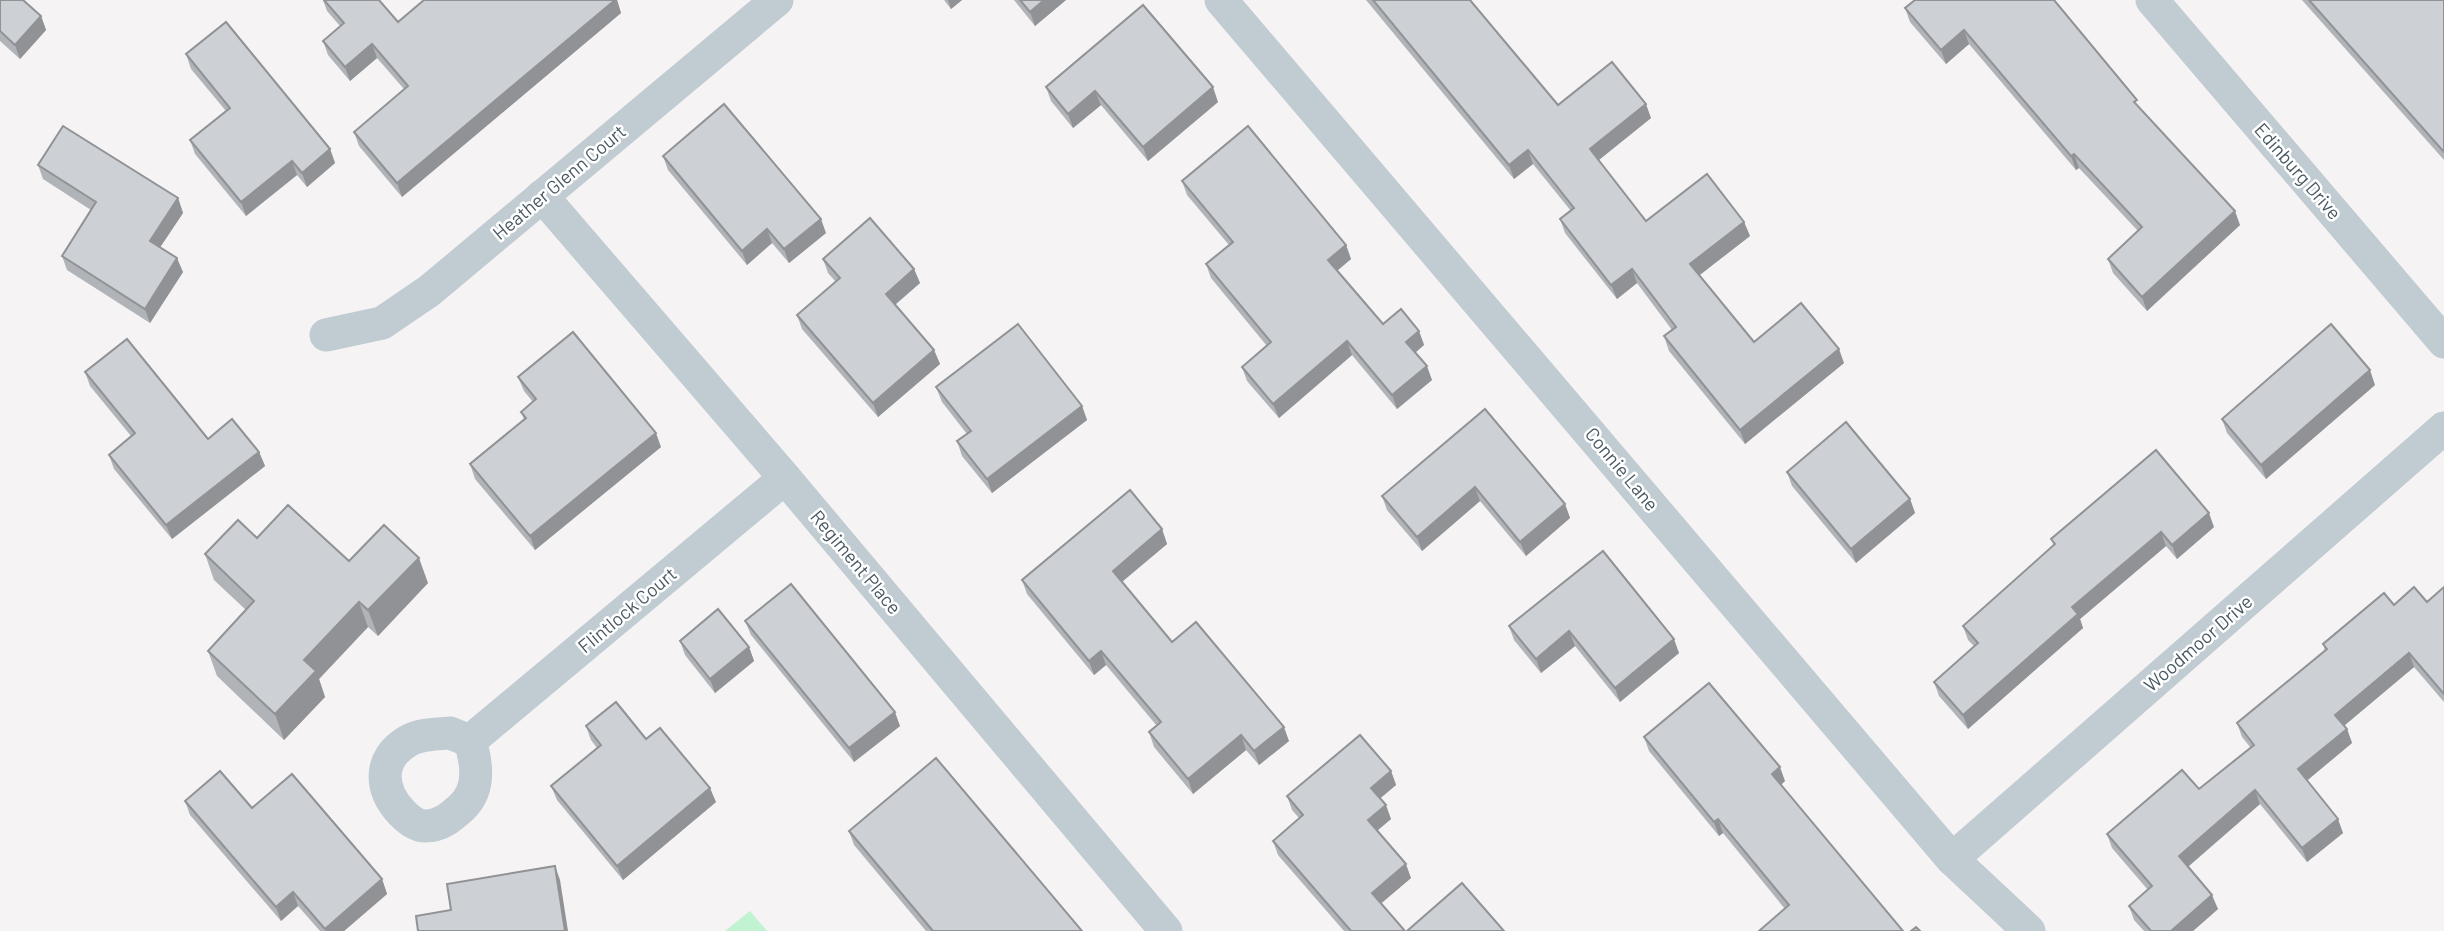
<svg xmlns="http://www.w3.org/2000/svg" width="2444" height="931" viewBox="0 0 2444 931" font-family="Barlow,sans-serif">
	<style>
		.green { fill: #c1f2d1 }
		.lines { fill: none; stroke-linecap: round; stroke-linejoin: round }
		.minor { stroke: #c0cbd2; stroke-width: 33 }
		.wall { fill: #b0b3b7 }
		.shaded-wall { fill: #909295 }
		.building { fill: #cdd0d5; stroke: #909295; stroke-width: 2 }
		.labels { text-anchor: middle; stroke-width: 5; stroke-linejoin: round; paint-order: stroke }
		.street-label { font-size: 19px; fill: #495862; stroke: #fff }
	</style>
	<rect width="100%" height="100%" fill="#f5f3f3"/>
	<path class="green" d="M750 911 767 931H725Z"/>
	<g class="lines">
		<g class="minor">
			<path d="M1221 0 1952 859 2029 931"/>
			<path d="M2152 0 2444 342"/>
			<path d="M542 196 785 478 1166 931"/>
			<path d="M326 335 382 323 429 291 777 0"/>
			<path d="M450 733 470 741C477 763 481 789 462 807 451 817 441 826 425 826 416 826 408 819 402 813 380 790 377 759 408 741 420 734 436 734 450 733Z"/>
			<path d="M470 741 785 478"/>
			<path d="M1952 859 2444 428"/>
		</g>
	</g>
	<g class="wall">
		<path d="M0 0 41 16 46 30 20 59 0 41Z"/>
		<path d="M323 0H379L398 22 615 0H617L621 13 402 197 359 146 354 132 404 89 377 58 350 81 328 55 323 41 340 26 327 11Z"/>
		<path d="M944 0H962L951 9Z"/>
		<path d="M1014 0H1066L1035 26Z"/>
		<path d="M1366 0H1470L1558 105 1651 118 1599 160 1646 221 1744 222 1750 236 1699 275 1754 342 1844 363 1745 444 1669 351 1664 336 1672 330 1637 283 1617 299 1565 233 1560 219 1571 211 1533 164 1514 179Z"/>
		<path d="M1915 0 2140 109 2240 225 2147 311 2113 273 2108 259 2138 231 2079 168 2076 170 1969 44 1946 64 1910 22 1905 8Z"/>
		<path d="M2302 0H2444V160Z"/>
		<path d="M186 54 330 149 335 163 307 187 297 175 246 216 195 154 190 140 226 111 191 69Z"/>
		<path d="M1046 87 1218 102 1148 161 1101 105 1073 128 1051 101Z"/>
		<path d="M663 156 826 233 789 263 772 243 747 265 668 170Z"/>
		<path d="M38 165 178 198 183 213 160 247 183 272 150 323 67 270 62 256 91 210 43 179Z"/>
		<path d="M1182 181 1346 245 1351 259 1337 271 1383 324 1419 331 1424 345 1415 353 1432 380 1397 409 1352 355 1279 418 1247 381 1242 367 1267 346 1211 278 1206 264 1229 245 1187 195Z"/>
		<path d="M823 259 914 269 920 283 895 305 934 350 940 364 878 417 802 329 797 315 836 282 828 273Z"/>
		<path d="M85 372 208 439 259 452 265 466 172 539 114 469 109 455 131 436 90 386Z"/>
		<path d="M518 377 661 447 535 550 475 479 470 464 524 419 521 412 533 402 524 391Z"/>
		<path d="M2375 385 2266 479 2227 433 2222 419Z"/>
		<path d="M936 387 1082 406 1087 420 992 493 962 456 957 441 967 434 942 402Z"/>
		<path d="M1485 409 1565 504 1570 518 1526 556 1480 501 1422 551 1387 510 1382 496Z"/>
		<path d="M1787 472 1910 499 1915 513 1856 563 1792 486Z"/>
		<path d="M2214 527 2177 559 2166 546 2080 619 2083 628 1968 729 1939 696 1934 682 1974 646 1968 640 1963 626 2054 546 2051 539Z"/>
		<path d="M1162 529 1167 544 1122 582 1172 642 1289 741 1259 765 1246 750 1193 794 1154 747 1149 732 1157 726 1106 665 1094 675 1027 594 1022 580Z"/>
		<path d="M257 538 428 583 378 636 368 627 319 679 325 697 284 740 217 676 208 651 246 610 214 580 205 554Z"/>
		<path d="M1603 551 1679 653 1620 702 1575 646 1541 673 1514 640 1509 626Z"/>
		<path d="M2444 587V702L2414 667 2344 726 2347 729 2352 743 2307 780 2343 833 2307 862 2260 804 2188 867 2218 909 2193 931H2144L2134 920 2129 906 2148 890 2112 848 2107 834 2199 789 2251 748 2242 737 2237 723 2325 651 2323 644 2394 605 2427 602Z"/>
		<path d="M745 621 900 726 854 762 751 635Z"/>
		<path d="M680 641 749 647 754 661 715 693 685 655Z"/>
		<path d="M586 726 646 739 716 802 623 880 557 800 551 786 597 748 591 740Z"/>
		<path d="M1644 737 1785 781 1781 785 1903 931 1785 909 1723 833 1719 836 1649 751Z"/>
		<path d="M1391 771 1396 785 1380 798 1391 819 1377 831 1411 878 1381 903 1405 931H1344L1278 855 1273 841 1299 818 1292 810 1287 796Z"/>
		<path d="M185 801 252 808 382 879 387 894 344 931H320L298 906 281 921 190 815Z"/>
		<path d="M849 831 1082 931H926L854 845Z"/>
	</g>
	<g class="shaded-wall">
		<path d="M615 0H617L621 13 402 197 397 183Z"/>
		<path d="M948 0H962L951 9Z"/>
		<path d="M1044 0H1066L1035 26 1030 12Z"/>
		<path d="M41 16 46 30 20 59 15 45Z"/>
		<path d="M1964 30 1969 44 1946 64 1941 50Z"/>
		<path d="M372 44 377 58 350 81 345 67Z"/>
		<path d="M1213 87 1218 102 1148 161 1143 147Z"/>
		<path d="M1095 91 1101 105 1073 128 1068 114Z"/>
		<path d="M1646 104 1651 118 1595 163 1590 149Z"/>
		<path d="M330 149 335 163 307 187 302 173Z"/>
		<path d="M1528 150 1533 164 1514 179 1509 165Z"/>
		<path d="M2074 154 2079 168 2076 170 2071 156Z"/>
		<path d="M292 161 297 175 246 216 241 202Z"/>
		<path d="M178 198 183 213 155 255 150 241Z"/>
		<path d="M2235 211 2240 225 2147 311 2142 297Z"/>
		<path d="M821 219 826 233 789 263 784 249Z"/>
		<path d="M1744 222 1750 236 1696 278 1690 264Z"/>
		<path d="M767 229 772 243 747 265 742 251Z"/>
		<path d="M1346 245 1351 259 1333 274 1328 260Z"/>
		<path d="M177 258 183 272 150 323 145 309Z"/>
		<path d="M914 269 920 283 891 308 886 294Z"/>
		<path d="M1632 269 1637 283 1617 299 1611 285Z"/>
		<path d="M1419 331 1424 345 1411 356 1406 342Z"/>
		<path d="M1347 341 1352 355 1279 418 1273 404Z"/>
		<path d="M1839 349 1844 363 1745 444 1740 430Z"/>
		<path d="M934 350 940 364 878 417 873 403Z"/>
		<path d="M1427 366 1432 380 1397 409 1392 395Z"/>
		<path d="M2370 370 2375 385 2266 479 2261 465Z"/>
		<path d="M1082 406 1087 420 992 493 987 479Z"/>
		<path d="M656 433 661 447 535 550 530 536Z"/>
		<path d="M259 452 265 466 172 539 166 525Z"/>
		<path d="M1475 487 1480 501 1422 551 1417 537Z"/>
		<path d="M1910 499 1915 513 1856 563 1851 549Z"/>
		<path d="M1565 504 1570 518 1526 556 1520 542Z"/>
		<path d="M2209 513 2214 527 2177 559 2172 545Z"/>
		<path d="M1162 529 1167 544 1118 585 1113 571Z"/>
		<path d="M2161 532 2166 546 2080 619 2083 628 1968 729 1963 715 2072 607Z"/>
		<path d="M419 558 428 583 378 636 368 610Z"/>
		<path d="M359 602 368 627 319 679 325 697 284 740 275 714 304 660Z"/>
		<path d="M1569 631 1575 646 1541 673 1536 659Z"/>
		<path d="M1674 639 1679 653 1620 702 1615 688Z"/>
		<path d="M749 647 754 661 715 693 710 679Z"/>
		<path d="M1101 651 1106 665 1094 675 1089 661Z"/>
		<path d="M2409 653 2414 667 2340 729 2335 715Z"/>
		<path d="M895 712 900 726 854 762 849 748Z"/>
		<path d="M1284 727 1289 741 1259 765 1254 751Z"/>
		<path d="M2347 729 2352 743 2303 784 2298 769Z"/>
		<path d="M1241 735 1246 750 1193 794 1188 779Z"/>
		<path d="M1780 767 1785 781 1777 788 1772 774Z"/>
		<path d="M1391 771 1396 785 1376 802 1371 788Z"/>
		<path d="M710 788 716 802 623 880 617 866Z"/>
		<path d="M2255 790 2260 804 2184 870 2179 856Z"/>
		<path d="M1386 805 1391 819 1373 834 1368 820Z"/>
		<path d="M1718 819 1723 833 1719 836 1714 822Z"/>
		<path d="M2338 819 2343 833 2307 862 2302 848Z"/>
		<path d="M1406 864 1411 878 1377 907 1372 893Z"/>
		<path d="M555 866 560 880 568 931H565Z"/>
		<path d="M382 879 387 894 344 931H326L325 929Z"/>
		<path d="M293 892 298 906 281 921 276 907Z"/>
		<path d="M2212 895 2218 909 2193 931H2171Z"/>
	</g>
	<g class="building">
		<path d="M0 0H23L41 16 15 45 0 31Z"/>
		<path d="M324 0H379L398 22 424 0H615L397 183 354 132 408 86 372 44 345 67 323 41 344 23Z"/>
		<path d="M1020 0H1044L1030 12Z"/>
		<path d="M1373 0H1470L1558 105 1612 62 1646 104 1590 149 1646 221 1707 174 1744 222 1690 264 1754 342 1801 303 1839 349 1740 430 1664 336 1676 327 1632 269 1611 285 1560 219 1574 208 1528 150 1509 165Z"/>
		<path d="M1915 0H2054L2137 100 2134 102 2235 211 2142 297 2108 259 2142 227 2074 154 2071 156 1964 30 1941 50 1905 8Z"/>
		<path d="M2309 0H2444V152Z"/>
		<path d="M1143 5 1213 87 1143 147 1095 91 1068 114 1046 87Z"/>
		<path d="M226 22 330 149 302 173 292 161 241 202 190 140 230 108 186 54Z"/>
		<path d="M724 104 821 219 784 249 767 229 742 251 663 156Z"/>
		<path d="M63 126 178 198 150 241 177 258 145 309 62 256 96 202 38 165Z"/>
		<path d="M1248 126 1346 245 1328 260 1383 324 1401 309 1419 331 1406 342 1427 366 1392 395 1347 341 1273 404 1242 367 1271 342 1206 264 1233 242 1182 181Z"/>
		<path d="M870 218 914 269 886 294 934 350 873 403 797 315 840 278 823 259Z"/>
		<path d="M1018 324 1082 406 987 479 957 441 971 431 936 387Z"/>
		<path d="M2331 324 2370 370 2261 465 2222 419Z"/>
		<path d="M573 332 656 433 530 536 470 464 526 418 521 412 536 399 518 377Z"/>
		<path d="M127 339 208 439 232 419 259 452 166 525 109 455 135 433 85 372Z"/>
		<path d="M1485 409 1565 504 1520 542 1475 487 1417 537 1382 496Z"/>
		<path d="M1846 422 1910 499 1851 549 1787 472Z"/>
		<path d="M2156 450 2209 513 2172 545 2161 532 2072 607 2078 614 1963 715 1934 682 1978 643 1963 626 2055 544 2051 539Z"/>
		<path d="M1130 490 1162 529 1113 571 1172 642 1196 622 1284 727 1254 751 1241 735 1188 779 1149 732 1161 722 1101 651 1089 661 1022 580Z"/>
		<path d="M288 505 349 561 384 525 419 558 368 610 359 602 304 660 316 671 275 714 208 651 254 601 205 554 238 520 257 538Z"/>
		<path d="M1603 551 1674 639 1615 688 1569 631 1536 659 1509 626Z"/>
		<path d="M791 584 895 712 849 748 745 621Z"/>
		<path d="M2414 587 2427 602 2444 587V694L2409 653 2335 715 2347 729 2298 769 2338 819 2302 848 2255 790 2179 856 2212 895 2171 931H2151L2129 906 2152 886 2107 834 2182 770 2199 789 2254 745 2237 723 2327 649 2323 644 2384 593 2394 605Z"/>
		<path d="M718 609 749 647 710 679 680 641Z"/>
		<path d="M1709 683 1780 767 1772 774 1903 931H1759L1789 905 1718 819 1714 822 1644 737Z"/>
		<path d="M616 702 646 739 660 728 710 788 617 866 551 786 601 745 586 726Z"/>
		<path d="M1360 735 1391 771 1371 788 1386 805 1368 820 1406 864 1372 893 1405 931H1351L1273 841 1303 815 1287 796Z"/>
		<path d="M936 758 1082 931H933L849 831Z"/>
		<path d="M220 771 252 808 292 774 382 879 325 929 293 892 276 907 185 801Z"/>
		<path d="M555 866 565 931H418L416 916 451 910 447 884Z"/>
		<path d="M1462 883 1504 931H1407Z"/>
		<path d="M1916 927 1920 931H1911Z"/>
	</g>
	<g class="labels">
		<g class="street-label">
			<text transform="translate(2298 171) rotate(49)" y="7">Edinburg Drive</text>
			<text transform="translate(559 182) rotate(-40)" y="7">Heather Glenn Court</text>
			<text transform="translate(1622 469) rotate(50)" y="7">Connie Lane</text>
			<text transform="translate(856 562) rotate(50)" y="7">Regiment Place</text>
			<text transform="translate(627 610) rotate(-40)" y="7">Flintlock Court</text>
			<text transform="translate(2198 643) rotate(-41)" y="7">Woodmoor Drive</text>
		</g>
	</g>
</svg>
